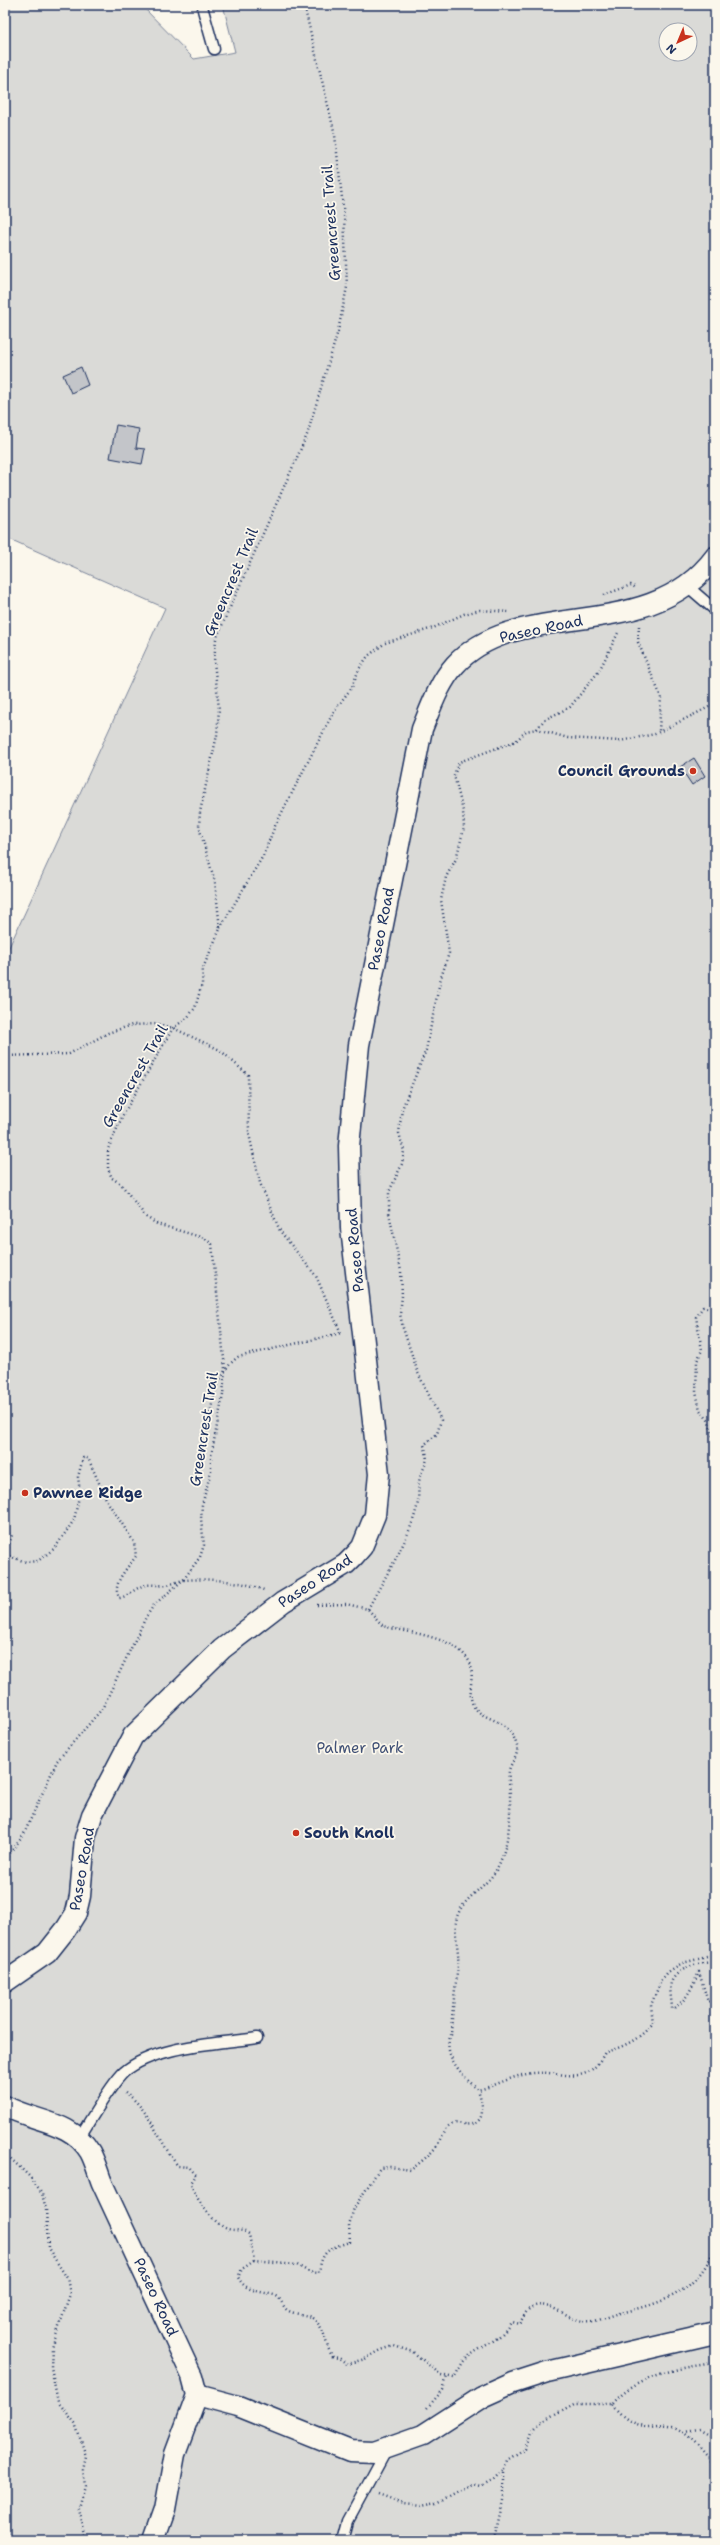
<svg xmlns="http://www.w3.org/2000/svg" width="720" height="2545" viewBox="0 0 720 2545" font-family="'Shantell Sans',sans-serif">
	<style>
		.green { fill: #dadad7; stroke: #7a849a; fill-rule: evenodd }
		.building { fill: #c3c5c9; stroke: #1b2f5e }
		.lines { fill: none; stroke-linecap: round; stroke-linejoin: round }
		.service-casing { stroke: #1b2f5e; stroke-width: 13 }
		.minor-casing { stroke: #1b2f5e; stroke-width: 23 }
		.path { stroke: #1b2f5e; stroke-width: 2.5; stroke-dasharray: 1 3; stroke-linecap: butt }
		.service { stroke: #fbf7ec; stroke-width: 10 }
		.minor { stroke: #fbf7ec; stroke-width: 20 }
		.poi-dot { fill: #c8321e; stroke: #fbf7ec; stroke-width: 1.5 }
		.labels { text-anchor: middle; stroke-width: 3.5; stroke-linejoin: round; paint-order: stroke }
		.street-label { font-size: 15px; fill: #1b2f5e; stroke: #fbf7ec }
		.poi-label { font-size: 15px; font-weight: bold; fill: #1b2f5e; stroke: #fbf7ec; text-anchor: start }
		.park-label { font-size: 15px; fill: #415176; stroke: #fbf7ec }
	</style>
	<rect width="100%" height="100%" fill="#fbf7ec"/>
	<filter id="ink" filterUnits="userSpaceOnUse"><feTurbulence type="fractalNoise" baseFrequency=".025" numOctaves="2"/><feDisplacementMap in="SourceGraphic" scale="8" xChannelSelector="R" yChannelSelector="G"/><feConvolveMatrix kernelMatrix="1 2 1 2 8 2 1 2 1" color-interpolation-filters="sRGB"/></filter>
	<g filter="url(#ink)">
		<path class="green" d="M5 5H141L194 59 235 52 223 5H715V2540H5V956L165 608 5 537ZM666 30H690V54H666Z"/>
		<g class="building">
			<path d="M81 367 88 385 71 393 63 375Z"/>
			<path d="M116 425 139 429 136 448 145 449 142 464 110 458Z"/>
			<path d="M694 758 705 776 692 785 680 767Z"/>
		</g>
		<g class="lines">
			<g class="service-casing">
				<g id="service">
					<path d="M203 10 214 49"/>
					<path d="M686 585 715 610"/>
					<path d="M79 2138C91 2120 110 2085 124 2072 156 2045 217 2044 257 2038"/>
					<path d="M343 2540 348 2521 387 2449"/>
				</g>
			</g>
			<g class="minor-casing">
				<g id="minor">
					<path d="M5 1982 47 1953 66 1929 76 1913 80 1896 85 1838 92 1815 133 1736 222 1649 283 1602 346 1564 355 1555 362 1547 375 1515 379 1474 351 1228 349 1146 359 1045 422 729C431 707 439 683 455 665 519 595 648 647 715 557"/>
					<path d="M5 2106C34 2122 71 2120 90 2152 95 2161 98 2173 102 2183L192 2376 197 2395 175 2454 165 2509 154 2540"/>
					<path d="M197 2395 238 2406 350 2451 375 2452 423 2435 482 2397 513 2383 547 2372 715 2333"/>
				</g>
			</g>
			<g class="path">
				<path d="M715 511 713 517 715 521"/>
				<path d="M604 595 631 585 636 588"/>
				<path d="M639 626 638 642 661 697 659 731"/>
				<path d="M537 729 544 720 570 707 599 671 619 631"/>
				<path d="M220 928 263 856 275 826 334 711 352 687 359 669 368 656 385 643 433 628 464 614 480 610 509 612"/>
				<path d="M5 1056 69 1054 108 1033 132 1025 158 1024 173 1028 220 1050 248 1075 249 1134 260 1183 280 1231 316 1276 341 1333"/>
				<path d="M715 1310 703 1307 696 1317 702 1350 697 1361 696 1392 700 1410 708 1420 715 1442"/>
				<path d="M206 1433C212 1406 215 1374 238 1357L341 1333"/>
				<path d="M5 1532 12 1535 6 1555 26 1562 38 1561 55 1548 74 1520 80 1492 78 1477 83 1458H88L107 1501 134 1542 136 1556C128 1568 111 1583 119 1598 130 1596 135 1587 146 1585 153 1584 160 1586 167 1585 173 1584 179 1580 185 1580 209 1578 244 1581 266 1591"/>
				<path d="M317 1605 346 1604 368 1609 383 1626C408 1633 457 1636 470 1663 475 1675 467 1692 473 1705 482 1722 507 1716 516 1743 521 1755 510 1762 509 1771 508 1779 510 1788 510 1796 511 1821 508 1850 495 1872 486 1886 465 1898 459 1912 451 1928 460 1948 458 1966 455 1989 452 2011 451 2035 441 2056 464 2076 478 2090 495 2086 510 2077 527 2074 561 2067 585 2092 605 2052 624 2047 640 2039 653 2023L651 2005 661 1981 668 1972 682 1963 715 1955"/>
				<path d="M368 1609C385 1576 408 1543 417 1507 419 1499 418 1490 419 1482 422 1465 431 1465 424 1445L437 1434 441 1420 418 1373 403 1328 400 1314 402 1296 401 1271 389 1213V1192L402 1164 404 1151 399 1133 402 1109 426 1050 440 981 449 953 441 900 446 877 456 859 464 828 463 811 454 775 459 762 516 741 526 731 537 729 568 738 603 740 620 741 655 734 715 704"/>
				<path d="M5 1864 10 1853 23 1836 57 1761 102 1709 146 1617 154 1605 184 1579 200 1557 204 1545 201 1519 202 1505 211 1471V1456L223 1395 225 1369 212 1244 204 1238 157 1224 146 1217 121 1184 112 1178 108 1169V1149L123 1115 173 1028 187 1018 195 1008 202 984 203 968 220 929 215 882 199 827 200 812 217 735 219 709 214 661 216 639 307 435 338 331 347 287 344 216 335 135 304 5"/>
				<path d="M715 1963C701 1961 676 1968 671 1983 669 1989 672 2002 672 2009 687 2001 692 1987 699 1972L708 2002 715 1998"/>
				<path d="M125 2092C151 2111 159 2142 178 2166L189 2167 196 2175 191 2183C194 2197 214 2225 228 2229 237 2231 241 2229 249 2234L254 2261 297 2265 309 2272 319 2273C322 2250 329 2248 350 2242L349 2225 354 2208 380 2168 390 2167 411 2170C419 2163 429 2156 436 2147 440 2142 441 2134 446 2128 456 2119 462 2126 472 2124 487 2121 482 2100 478 2090"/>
				<path d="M5 2153 30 2177 42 2194 46 2209 48 2248 67 2278 70 2294 52 2348 51 2367 58 2402 75 2423 86 2456 83 2469 85 2485 79 2508 86 2540"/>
				<path d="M254 2261 242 2269 238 2277C245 2292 260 2291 274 2295 281 2297 282 2305 286 2309 293 2315 304 2313 312 2318 328 2330 323 2343 333 2357L339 2358 347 2364 365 2359 381 2350 394 2346 413 2352 441 2375 454 2378C457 2373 460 2366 464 2361 479 2345 499 2344 511 2322L519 2324C522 2320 524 2315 527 2311 543 2294 568 2320 584 2321 596 2323 609 2316 620 2313 664 2303 698 2292 715 2247"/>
				<path d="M612 2404C620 2415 632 2426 647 2426 655 2426 663 2423 672 2426 691 2434 702 2451 715 2465"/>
				<path d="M427 2408 443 2390 447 2376"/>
				<path d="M683 2432 700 2430 715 2438"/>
				<path d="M378 2495 403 2504 422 2506 437 2503 473 2484 481 2486 494 2479 504 2469"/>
				<path d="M494 2540 504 2496V2469L507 2460 526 2448 532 2431 541 2422 575 2404H612C633 2376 682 2367 715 2363"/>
			</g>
			<use href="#service" class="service"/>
			<use href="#minor" class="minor"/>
		</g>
	</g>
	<g class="poi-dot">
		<circle cx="693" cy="771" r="4"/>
		<circle cx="25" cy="1493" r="4"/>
		<circle cx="296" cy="1833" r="4"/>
	</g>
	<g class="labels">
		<g class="street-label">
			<text transform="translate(331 223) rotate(-94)" y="5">Greencrest Trail</text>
			<text transform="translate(231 582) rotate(-67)" y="5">Greencrest Trail</text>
			<text transform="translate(541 629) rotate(-12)" y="5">Paseo Road</text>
			<text transform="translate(381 929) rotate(-79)" y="5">Paseo Road</text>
			<text transform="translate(135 1076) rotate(-60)" y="5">Greencrest Trail</text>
			<text transform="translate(355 1250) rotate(-95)" y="5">Paseo Road</text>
			<text transform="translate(204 1429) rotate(-81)" y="5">Greencrest Trail</text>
			<text transform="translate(315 1581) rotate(-33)" y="5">Paseo Road</text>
			<text transform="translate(82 1869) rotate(-80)" y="5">Paseo Road</text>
			<text transform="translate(156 2297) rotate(65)" y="5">Paseo Road</text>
		</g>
		<g class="poi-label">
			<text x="685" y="776" text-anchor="end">Council Grounds</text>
			<text x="33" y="1498">Pawnee Ridge</text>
			<text x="304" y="1838">South Knoll</text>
		</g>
		<g class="park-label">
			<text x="360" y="1753">Palmer Park</text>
		</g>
	</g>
	<rect width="720" height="2545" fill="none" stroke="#fbf7ec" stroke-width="20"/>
	<rect x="10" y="10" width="700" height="2525" fill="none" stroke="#1b2f5e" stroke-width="1.5" filter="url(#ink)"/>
	<g transform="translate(678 42) rotate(224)"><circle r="19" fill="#fbf7ec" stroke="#a1a7b3"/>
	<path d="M0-3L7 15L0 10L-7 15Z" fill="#c8321e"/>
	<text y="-6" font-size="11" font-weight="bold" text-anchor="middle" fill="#1b2f5e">N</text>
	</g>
</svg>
